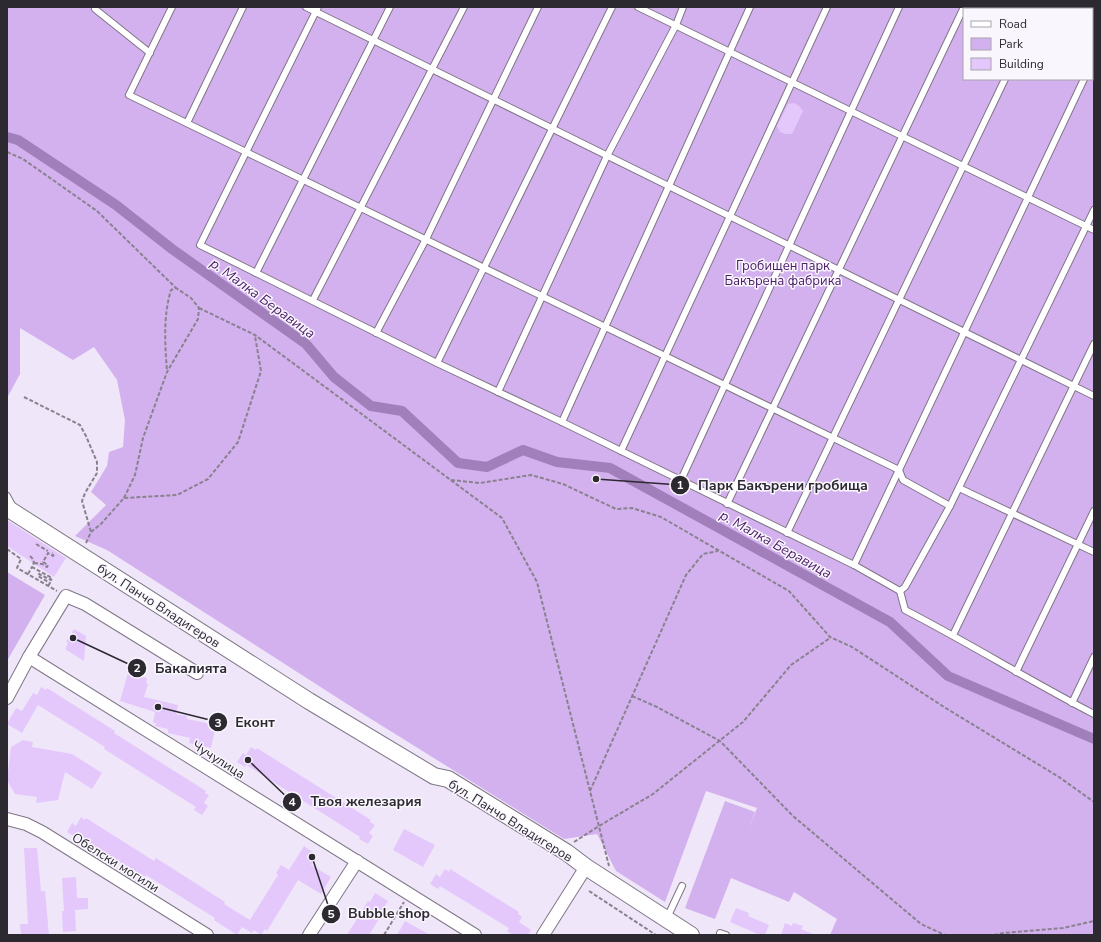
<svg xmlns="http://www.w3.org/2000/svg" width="1101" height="942" viewBox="0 0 1101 942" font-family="'Nunito Sans',sans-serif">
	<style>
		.green { fill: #d3b1ee; fill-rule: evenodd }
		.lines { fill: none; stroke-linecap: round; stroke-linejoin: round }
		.canal { stroke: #a07fbb; stroke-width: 10 }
		.building { fill: #e4c8fc }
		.lane-casing { stroke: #7f7686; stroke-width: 8 }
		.street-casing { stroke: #7f7686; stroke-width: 14 }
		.secondary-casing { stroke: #7f7686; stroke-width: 18 }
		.path { stroke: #89828e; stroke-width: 2; stroke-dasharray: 4 2; stroke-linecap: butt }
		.lane { stroke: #fff; stroke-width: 6 }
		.street { stroke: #fff; stroke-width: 12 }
		.secondary { stroke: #fff; stroke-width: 16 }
		.labels { text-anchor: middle; stroke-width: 3; stroke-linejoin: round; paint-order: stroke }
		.park-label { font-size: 13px; fill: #4c2069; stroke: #faf6fe }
		.street-label { font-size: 13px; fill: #2d2930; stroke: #faf6fe }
		.water-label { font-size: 14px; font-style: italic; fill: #4d216a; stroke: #faf6fe }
		.leader { fill: none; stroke: #2d2930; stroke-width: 1.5 }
		.callout-dot { fill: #2d2930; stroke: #faf6fe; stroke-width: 1.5 }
		.mark-label { font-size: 12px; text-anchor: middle; font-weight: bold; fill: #fff }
		.callout-label { font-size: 14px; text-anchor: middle; font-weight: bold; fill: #2d2930; stroke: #faf6fe; stroke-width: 3; stroke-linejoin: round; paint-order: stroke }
	</style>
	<rect width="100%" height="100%" fill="#f0e6f9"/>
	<g class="green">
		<path d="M7 7H1094V935H830L837 919 794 892 789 902 731 878 715 919 685 908 725 801 755 812 747 833 757 808 706 791 665 902 616 871 597 834 564 839 347 704 107 550 75 536 106 505 91 492 107 466 109 452 123 447 125 420 117 380 94 347 73 360 20 328V374L7 398ZM964 9H1092V79H964Z"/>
		<path d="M7 572 45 595 7 661Z"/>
	</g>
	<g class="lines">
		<path class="canal" d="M7 137 18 140 116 205 172 249 306 344 334 377 371 406 402 411 458 463 487 467 523 450 557 462 610 468 890 622 948 676 1094 739"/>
	</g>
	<g class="building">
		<path d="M794 103 799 106 803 111 792 134H785L780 132 777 126 788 104Z"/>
		<path d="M7 520 66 558 54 577 7 546Z"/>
		<path d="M74 629 86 636 84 661 65 649 68 643 66 642Z"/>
		<path d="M129 669 142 673 141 676 147 678 146 683 148 684 144 697 178 705 176 714 187 716V719L216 725 211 748 189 743 190 738 168 733V729L155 726 156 723H153L155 712 120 701Z"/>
		<path d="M41 687 46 690 47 688 115 731 114 733 206 791 205 793 209 795 204 803 208 806 202 815 194 810 196 807 104 749 105 747 38 705 22 733 7 724 16 708 22 711 33 693 37 695Z"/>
		<path d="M23 740 33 742 32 747 72 754 102 773 92 789 65 772 58 800 36 803 37 797 15 794 7 780 11 747Z"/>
		<path d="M251 747 256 750 257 748 371 820 370 822 375 825 369 833 373 836 368 844 359 839 360 837 253 769 246 765 245 767 237 762 243 753 246 755Z"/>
		<path d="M81 817 85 820 86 818 154 861 156 858 225 902 224 904 250 920 278 875 276 873 281 865 289 870 304 846 317 855 311 865 331 877 321 894 298 880 267 931 265 929 261 935 254 930 252 933 242 927 237 935 214 920 215 918 146 875 145 877 76 835 75 837 67 832 72 823 76 826Z"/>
		<path d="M404 829 435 845 423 867 393 850Z"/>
		<path d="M24 848H37L41 891H45L49 935H21L20 924H28Z"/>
		<path d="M445 869 449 872 450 869 519 912 518 914 522 917 519 922 531 930 528 935H513L507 931 509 928 440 886 438 889 430 884 436 874 440 877Z"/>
		<path d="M76 877 77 898H88V909L75 910 76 931 63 932 62 911H64L62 878Z"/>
		<path d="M375 893 388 901 382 910 384 911 369 935H347L368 901 370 902Z"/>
		<path d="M736 908 749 913 748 916 769 925 765 935H760L730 922Z"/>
		<path d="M405 921 430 935H397Z"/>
		<path d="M785 923 792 926 793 923 803 926 801 929 815 935H781Z"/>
	</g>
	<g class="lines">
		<g class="lane-casing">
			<g id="lane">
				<path d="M95 7V9L150 53"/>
				<path d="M172 7 129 95 899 470 903 480 950 506"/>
				<path d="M306 7 1094 396"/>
				<path d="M318 7 200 245 437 363 562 422 854 565 900 591 905 587 950 506 1094 210"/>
				<path d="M638 7 1094 230"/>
				<path d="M970 7 974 9"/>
				<path d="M1038 9 1039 7"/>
				<path d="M1092 62 1094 57"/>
				<path d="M1092 67 1094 68"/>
				<path d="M187 123 243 7"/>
				<path d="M256 273 390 7"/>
				<path d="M313 300 464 7"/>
				<path d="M376 333 426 239 538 7"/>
				<path d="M437 363 612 7"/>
				<path d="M498 392 607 156 676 25 683 7"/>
				<path d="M562 422 750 7"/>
				<path d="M621 451 827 7"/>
				<path d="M681 480 899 7"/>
				<path d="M959 488 1094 552"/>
				<path d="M7 496 13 507"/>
				<path d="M727 504 964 7"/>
				<path d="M787 533 1005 79"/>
				<path d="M854 565 1084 79"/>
				<path d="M900 591 905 610C969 643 1030 681 1094 714"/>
				<path d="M953 635 1094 344"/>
				<path d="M1016 672 1094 511"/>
				<path d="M1072 703 1094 657"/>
				<path d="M667 918 682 886"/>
				<path d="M720 933 726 935"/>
			</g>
		</g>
		<g class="street-casing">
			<g id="street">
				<path d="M29 657 475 935"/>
				<path d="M7 698 29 657 66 596 85 604 197 673"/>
				<path d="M7 819 26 824 42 832 207 935"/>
				<path d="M309 935 357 861"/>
				<path d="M543 935 586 867"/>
			</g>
		</g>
		<g class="secondary-casing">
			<path id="secondary" d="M7 508 309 701 434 776 448 779 566 852 586 867 691 935"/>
		</g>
		<g class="path">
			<path d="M7 152 23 159 97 211 176 288"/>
			<path d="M199 308 255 335 502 518 537 582 609 866"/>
			<path d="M24 397 80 425 86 436 97 462V473L85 493 82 501 91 532"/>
			<path d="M451 480 480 483 531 475 563 484 616 509 632 508 661 517 789 591 830 637 852 647 944 707 1059 777 1094 802"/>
			<path d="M124 498 135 475 143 438 167 372 198 319 199 308 191 298 176 288 171 290C163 316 165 344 167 372"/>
			<path d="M86 543 91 532 101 524 124 498 177 495 208 479 238 442 261 371 255 336"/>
			<path d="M36 544 48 551"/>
			<path d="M7 549 21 559 17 568 57 591"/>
			<path d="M30 556C34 560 35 562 32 567L52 578 51 580 39 574 38 576 50 583 48 586"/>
			<path d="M34 563 42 564 47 567 48 565 43 562 48 553 53 556 54 554 52 553"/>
			<path d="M28 574 32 567"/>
			<path d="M632 696 657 707 720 741 793 816 921 924 945 935"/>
			<path d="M590 791 686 575 703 554 718 551"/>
			<path d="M574 842 599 826 653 794 743 722 791 665 830 638"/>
			<path d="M589 891 656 935"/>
			<path d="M384 935 404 902"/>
			<path d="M994 935 1004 933 1063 928 1094 921"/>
		</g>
		<use href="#lane" class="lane"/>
		<use href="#street" class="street"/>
		<use href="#secondary" class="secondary"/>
	</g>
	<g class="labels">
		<g class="park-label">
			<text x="783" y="270">Гробищен парк<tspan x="783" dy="15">Бакърена фабрика</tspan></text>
		</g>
		<g class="street-label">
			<text transform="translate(159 605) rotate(33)" y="5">бул. Панчо Владигеров</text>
			<text transform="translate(219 759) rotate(32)" y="5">Чучулица</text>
			<text transform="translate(511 820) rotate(32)" y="5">бул. Панчо Владигеров</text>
			<text transform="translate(116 862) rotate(32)" y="5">Обелски могили</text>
		</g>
		<g class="water-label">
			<text transform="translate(263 298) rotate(36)" y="5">р. Малка Беравица</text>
			<text transform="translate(776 544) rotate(29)" y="5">р. Малка Беравица</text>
		</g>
	</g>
	<path class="leader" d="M596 479L680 485M73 638L137 668M158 707L218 722M248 760L292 802M312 857L331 914"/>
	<g class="callout-dot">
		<circle cx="596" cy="479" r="4"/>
		<circle cx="73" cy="638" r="4"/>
		<circle cx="158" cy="707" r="4"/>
		<circle cx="248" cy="760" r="4"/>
		<circle cx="312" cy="857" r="4"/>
		<circle cx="680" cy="485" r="10"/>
		<circle cx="137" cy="668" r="10"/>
		<circle cx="218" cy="722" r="10"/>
		<circle cx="292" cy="802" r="10"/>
		<circle cx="331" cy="914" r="10"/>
	</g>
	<g class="mark-label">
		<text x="680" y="489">1</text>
		<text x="137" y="672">2</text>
		<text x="218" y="727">3</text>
		<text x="292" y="806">4</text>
		<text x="331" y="918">5</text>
	</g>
	<g class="callout-label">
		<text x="783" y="490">Парк Бакърени гробища</text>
		<text x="191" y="673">Бакалията</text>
		<text x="255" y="727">Еконт</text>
		<text x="366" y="806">Твоя железария</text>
		<text x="389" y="918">Bubble shop</text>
	</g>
	<rect width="1101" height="942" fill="none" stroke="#2d2930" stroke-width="16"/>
	<rect x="963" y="8" width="130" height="72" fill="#faf6fe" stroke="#a8a4ac"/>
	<rect x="971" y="21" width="20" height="6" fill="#ffffff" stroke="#a8a4ac"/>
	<text x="999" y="28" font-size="12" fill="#2d2930">Road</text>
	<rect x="971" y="38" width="20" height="12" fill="#d3b1ee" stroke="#a8a4ac"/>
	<text x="999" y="48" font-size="12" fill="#2d2930">Park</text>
	<rect x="971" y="58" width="20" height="12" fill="#e4c8fc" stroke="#a8a4ac"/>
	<text x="999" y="68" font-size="12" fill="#2d2930">Building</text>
</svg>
